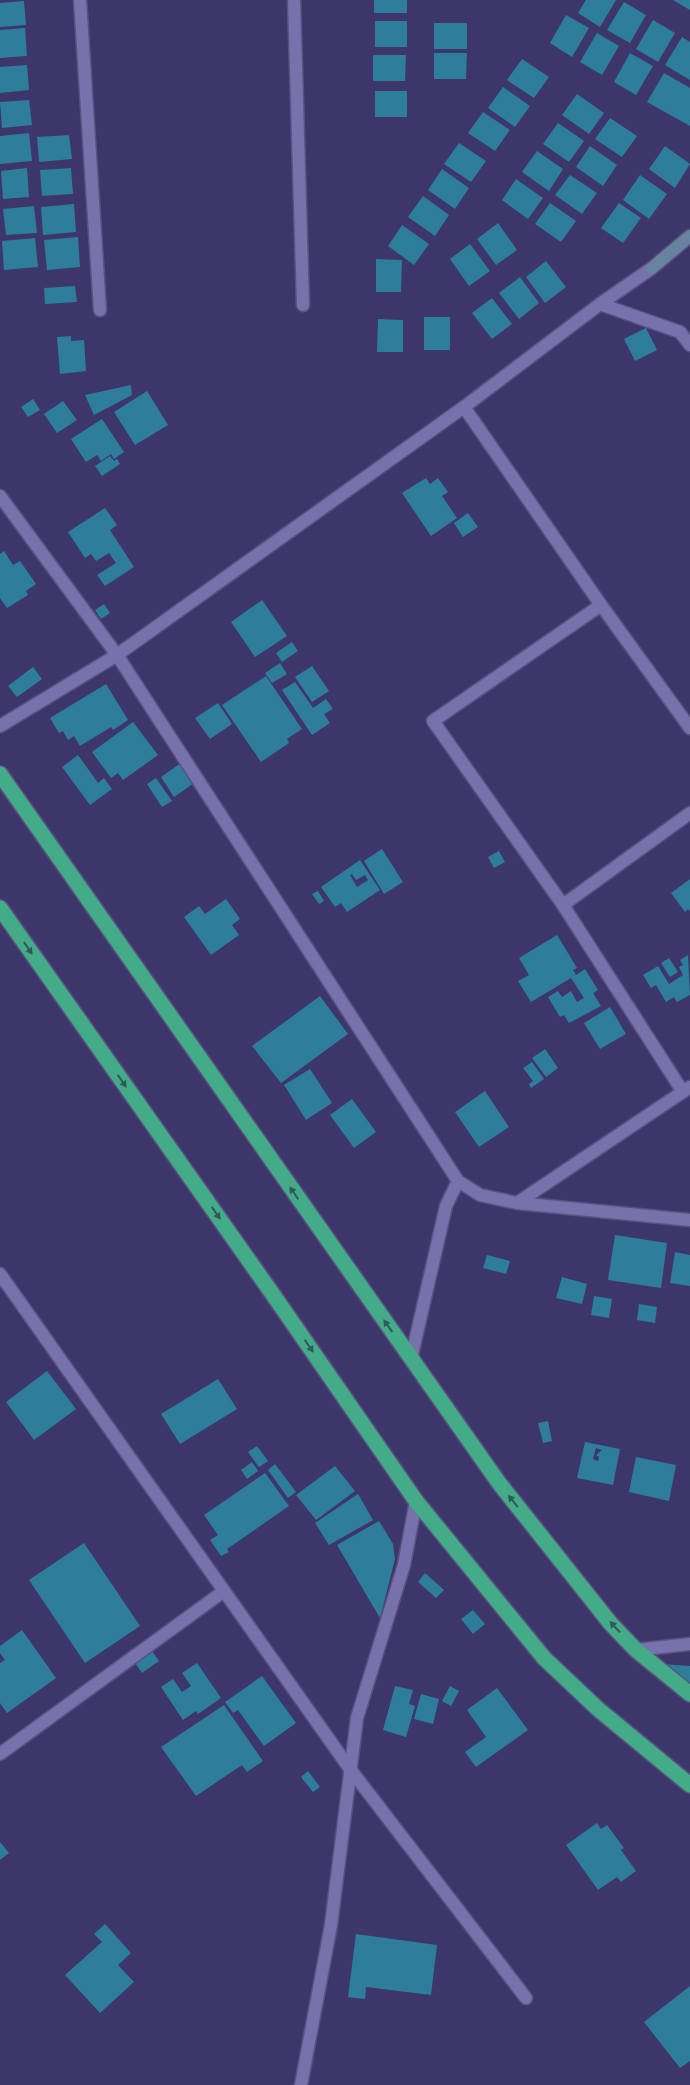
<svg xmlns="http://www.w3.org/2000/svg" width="690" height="2085" viewBox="0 0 690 2085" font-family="'Titillium Web',sans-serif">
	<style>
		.building { fill: #2e7d9b; fill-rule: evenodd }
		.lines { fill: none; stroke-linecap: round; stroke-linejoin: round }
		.street-casing { stroke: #59527f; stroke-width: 15 }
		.secondary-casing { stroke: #59527f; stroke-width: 15 }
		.highway-casing { stroke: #59527f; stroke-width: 18 }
		.street { stroke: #7772ac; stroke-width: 12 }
		.secondary { stroke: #6783a1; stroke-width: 12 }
		.highway { stroke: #43ab87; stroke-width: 15 }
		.oneway { fill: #305959 }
	</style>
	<rect width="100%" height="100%" fill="#3d366b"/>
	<g class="building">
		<rect x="374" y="0" width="33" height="13"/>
		<path d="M586 0H616L600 27 578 13Z"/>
		<path d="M673 0H690V10Z"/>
		<path d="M24 1 26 25 0 27V3Z"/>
		<path d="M624 2 646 15 630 43 607 30Z"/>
		<path d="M566 15 589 28 572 57 550 43Z"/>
		<path d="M653 20 675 33 658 62 636 49Z"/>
		<rect x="375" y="21" width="32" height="26"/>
		<rect x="434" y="23" width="33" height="26"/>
		<path d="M25 28 27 56 0 58V30Z"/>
		<path d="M597 33 619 46 602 75 580 62Z"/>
		<path d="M682 37 690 42V80L665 65Z"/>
		<path d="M434 53H467L466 79H434Z"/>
		<path d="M630 53 653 66 636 95 614 82Z"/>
		<path d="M373 55H406L405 81H373Z"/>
		<path d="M522 59 549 77 534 98 507 80Z"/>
		<path d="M27 65 29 90 0 93V67Z"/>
		<path d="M664 73 690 88V126L647 102Z"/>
		<path d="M503 87 530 106 515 127 488 108Z"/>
		<rect x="375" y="91" width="32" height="26"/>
		<path d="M577 94 604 113 589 134 562 115Z"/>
		<path d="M29 100 32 125 2 128 0 102Z"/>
		<path d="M483 112 510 130 495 151 468 133Z"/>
		<path d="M610 118 637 136 622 157 595 139Z"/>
		<path d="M558 123 584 141 569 162 543 144Z"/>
		<path d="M29 133 32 161 0 164V136Z"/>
		<path d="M69 135 72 159 39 162 37 137Z"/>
		<path d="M459 143 486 161 471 182 444 164Z"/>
		<path d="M590 146 617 165 603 186 576 167Z"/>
		<path d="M665 146 690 164 675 188 649 169Z"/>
		<path d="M537 151 563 169 549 191 522 172Z"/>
		<path d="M27 168 29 197 3 199 1 171Z"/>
		<path d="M71 168 73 194 42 196 40 170Z"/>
		<path d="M442 169 469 188 455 209 428 190Z"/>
		<path d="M570 175 597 193 582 214 555 195Z"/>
		<path d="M640 175 667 194 649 219 623 200Z"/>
		<path d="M516 179 543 198 528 219 502 200Z"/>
		<path d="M423 196 449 215 435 236 408 217Z"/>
		<path d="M550 203 576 221 561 242 535 224Z"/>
		<path d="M619 203 641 218 623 243 601 228Z"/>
		<path d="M74 204 76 232 43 235 41 207Z"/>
		<path d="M34 206 37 233 6 235 3 209Z"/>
		<path d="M498 223 517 250 496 265 477 239Z"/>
		<path d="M402 225 429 244 414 265 388 246Z"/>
		<path d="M78 237 80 267 47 270 44 240Z"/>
		<path d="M35 238 38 267 4 270 2 241Z"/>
		<path d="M470 244 490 271 469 286 450 259Z"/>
		<path d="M376 259 402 260 401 292H376Z"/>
		<path d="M546 261 566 287 545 303 526 277Z"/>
		<path d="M520 277 539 303 519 319 499 293Z"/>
		<path d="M75 286 77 302 45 304 44 288Z"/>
		<path d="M492 298 512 324 492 339 472 313Z"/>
		<rect x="424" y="317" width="26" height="33"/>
		<path d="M378 319 403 320V352H377Z"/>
		<path d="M646 328 657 350 635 361 624 339Z"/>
		<path d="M71 336V341L84 340 86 371 60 374 57 337Z"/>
		<path d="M131 385 132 395 94 415 85 395Z"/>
		<path d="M147 391 168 425 135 445 114 412Z"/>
		<path d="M33 399 40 410 28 417 21 407Z"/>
		<path d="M63 401 77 420 57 433 44 414Z"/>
		<path d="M102 419 124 452 114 459 111 454 101 461 97 455 86 462 71 439Z"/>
		<path d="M110 456 114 461 117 459 120 464 102 476 95 466Z"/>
		<path d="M426 478 430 484 438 478 448 492 442 496 457 518 431 536 402 493Z"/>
		<path d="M105 508 117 525 110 530 134 567 105 586 97 575 116 563 109 553 96 561 91 554 85 558 68 532Z"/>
		<path d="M468 513 478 527 463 537 454 523Z"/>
		<path d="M4 551 13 565 20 561 36 584 26 591 28 595 7 608 0 598V554Z"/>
		<path d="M262 600 287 636 255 657 231 622Z"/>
		<path d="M104 604 110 613 101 619 95 610Z"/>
		<path d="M292 642 298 651 282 662 276 653Z"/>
		<path d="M280 663 287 674 272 683 265 673Z"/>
		<path d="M312 666 329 691 312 702 295 677Z"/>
		<path d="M33 667 42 679 17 697 8 686Z"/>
		<path d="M266 676 302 729 287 739 289 743 261 762 222 705Z"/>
		<path d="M295 682 313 708 326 699 333 709 324 714 330 723 312 735 282 690Z"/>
		<path d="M106 684 128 720 113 730 111 727 80 746 74 736 68 740 63 731 59 733 50 718Z"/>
		<path d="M218 703 232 724 210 739 195 718Z"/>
		<path d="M133 722 158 755 123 780 118 773 111 778 92 752Z"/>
		<path d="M78 755 98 783 104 778 112 789 90 805 62 767Z"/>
		<path d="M181 763 194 783 174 797 161 777Z"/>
		<path d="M156 778 172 801 162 807 147 784Z"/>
		<path d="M382 849 403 882 384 894 364 861Z"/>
		<path d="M499 851 505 862 494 868 488 857Z"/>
		<path d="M360 860 380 890 347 912 341 903 335 907 321 887ZM352 874 356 880 365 875 368 880 357 887 350 875Z"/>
		<path d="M690 879V911L688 909 685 912 671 893Z"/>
		<path d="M318 891 324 901 319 904 312 894Z"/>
		<path d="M226 899 240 919 232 925 239 935 211 955 184 917 199 906 205 914Z"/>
		<path d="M557 935 577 968 573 970 576 975 585 969 598 990 593 993 601 1006 569 1023 564 1015 560 1017 548 997 558 991 562 997 571 991 577 1002 584 998 571 978 531 1002 518 981 529 975 519 958Z"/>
		<path d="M688 955 690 995 677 1002 674 997 666 1002 656 985 651 988 643 975 658 966 669 984 683 975 679 967 683 965 680 960Z"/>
		<path d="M669 958 678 972 670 977 661 963Z"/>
		<path d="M320 996 348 1034 281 1083 252 1046Z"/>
		<path d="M610 1007 626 1034 600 1049 584 1023Z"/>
		<path d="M545 1049 558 1068 546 1077 532 1058Z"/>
		<path d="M532 1062 544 1079 531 1088 529 1084 533 1081 523 1068Z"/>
		<path d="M310 1069 332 1103 306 1120 284 1085Z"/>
		<path d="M485 1091 509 1127 479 1147 455 1112Z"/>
		<path d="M352 1099 376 1132 354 1148 330 1115Z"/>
		<path d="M615 1235 667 1243 661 1288 608 1280Z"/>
		<path d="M675 1252 690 1255V1286L670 1283Z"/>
		<path d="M487 1255 510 1261 506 1274 483 1268Z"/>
		<path d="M562 1277 587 1284 582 1304 556 1298Z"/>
		<path d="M594 1296 612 1299 609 1318 591 1315Z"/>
		<path d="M639 1304 657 1307 655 1323 637 1320Z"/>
		<path d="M47 1371 76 1409 34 1440 6 1402Z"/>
		<path d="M218 1379 237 1409 180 1444 161 1414Z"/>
		<path d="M548 1421 552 1441 543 1443 538 1423Z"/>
		<path d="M585 1442 620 1449 613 1485 577 1478ZM596 1448 602 1450 596 1455 599 1457 598 1461 593 1459Z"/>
		<path d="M257 1446 268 1461 259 1467 248 1452Z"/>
		<path d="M636 1457 676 1465 669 1501 629 1492Z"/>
		<path d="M252 1462 258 1471 247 1479 241 1470Z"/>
		<path d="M275 1464 296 1492 288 1498 268 1470Z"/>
		<path d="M335 1466 355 1491 316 1520 296 1495Z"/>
		<path d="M265 1473 289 1506 227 1549 229 1552 221 1556 210 1540 218 1535 204 1515Z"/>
		<path d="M358 1494 373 1520 329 1545 315 1523Z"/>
		<path d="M379 1521 393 1544 395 1559 380 1618 337 1545Z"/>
		<path d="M84 1543 140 1626 85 1663 29 1580Z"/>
		<path d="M425 1573 444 1590 436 1598 418 1582Z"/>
		<path d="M473 1610 485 1624 473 1634 461 1619Z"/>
		<path d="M22 1630 56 1678 7 1713 0 1703V1663L5 1660 0 1653V1646Z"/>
		<path d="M152 1651 159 1661 142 1673 135 1663Z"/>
		<path d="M197 1663 221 1698 198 1714 196 1711 183 1720 161 1687 173 1679 182 1692 191 1686 182 1673Z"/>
		<path d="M660 1664 690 1666V1690Z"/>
		<path d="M262 1676 296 1723 264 1746 238 1710 233 1713 225 1702Z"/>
		<path d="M395 1686 413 1690 409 1704 415 1706 406 1737 383 1730Z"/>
		<path d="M450 1686 459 1691 451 1706 442 1701Z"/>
		<path d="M497 1688 528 1730 476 1767 465 1752 486 1737 467 1710Z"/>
		<path d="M421 1694 439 1699 433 1724 414 1719Z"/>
		<path d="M224 1705 263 1761 247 1772 242 1765 196 1796 161 1747Z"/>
		<path d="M308 1771 320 1787 313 1792 301 1777Z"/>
		<path d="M597 1823 601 1829 607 1825 624 1848 621 1850 636 1871 621 1882 617 1877 598 1890 566 1845Z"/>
		<path d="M0 1842 9 1853 0 1860Z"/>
		<path d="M105 1924 131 1953 118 1965 134 1982 100 2013 65 1975 102 1942 94 1934Z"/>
		<path d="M356 1934 437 1945 431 1995 366 1987 365 1999 348 1997Z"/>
		<path d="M690 1986V2061L680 2068 644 2022Z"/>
	</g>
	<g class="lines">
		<g class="street-casing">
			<g id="street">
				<path d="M80 0 100 310"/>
				<path d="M294 0 303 305"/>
				<path d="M600 304 680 332 690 345"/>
				<path d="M464 407 601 605"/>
				<path d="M0 496 117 655 458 1181 480 1195 517 1203 690 1220"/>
				<path d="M0 726 117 655 464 407 600 304 652 268"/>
				<path d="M563 905 690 813"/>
				<path d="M683 1092 563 905 433 721 601 605 690 728"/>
				<path d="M517 1203 690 1087"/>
				<path d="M0 1274 350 1769 526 1998"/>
				<path d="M411 1359 446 1206 458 1181"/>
				<path d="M636 1650 690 1644"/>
				<path d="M0 1754 224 1591"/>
				<path d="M301 2085 331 1925 357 1718 404 1565 416 1501"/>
			</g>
		</g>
		<g class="secondary-casing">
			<path id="secondary" d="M652 268 690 236"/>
		</g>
		<g class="highway-casing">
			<g id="highway">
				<path d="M0 774 499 1483 611 1624 636 1650 690 1694"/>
				<path d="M0 908 274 1296 416 1501 544 1658 598 1709 690 1785"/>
			</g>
		</g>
		<use href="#street" class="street"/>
		<use href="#secondary" class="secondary"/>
		<use href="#highway" class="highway"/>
	</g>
	<defs><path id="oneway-solid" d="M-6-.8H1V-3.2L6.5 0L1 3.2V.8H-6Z" transform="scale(1.25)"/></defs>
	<g class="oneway">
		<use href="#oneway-solid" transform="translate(28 948) rotate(55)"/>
		<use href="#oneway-solid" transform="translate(122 1081) rotate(55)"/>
		<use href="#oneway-solid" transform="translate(294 1193) rotate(-125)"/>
		<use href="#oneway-solid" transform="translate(216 1213) rotate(55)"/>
		<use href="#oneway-solid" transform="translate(388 1326) rotate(-125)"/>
		<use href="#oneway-solid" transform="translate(309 1346) rotate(55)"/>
		<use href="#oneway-solid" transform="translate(513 1501) rotate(-129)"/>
		<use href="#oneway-solid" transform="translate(615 1627) rotate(-133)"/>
	</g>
</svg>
